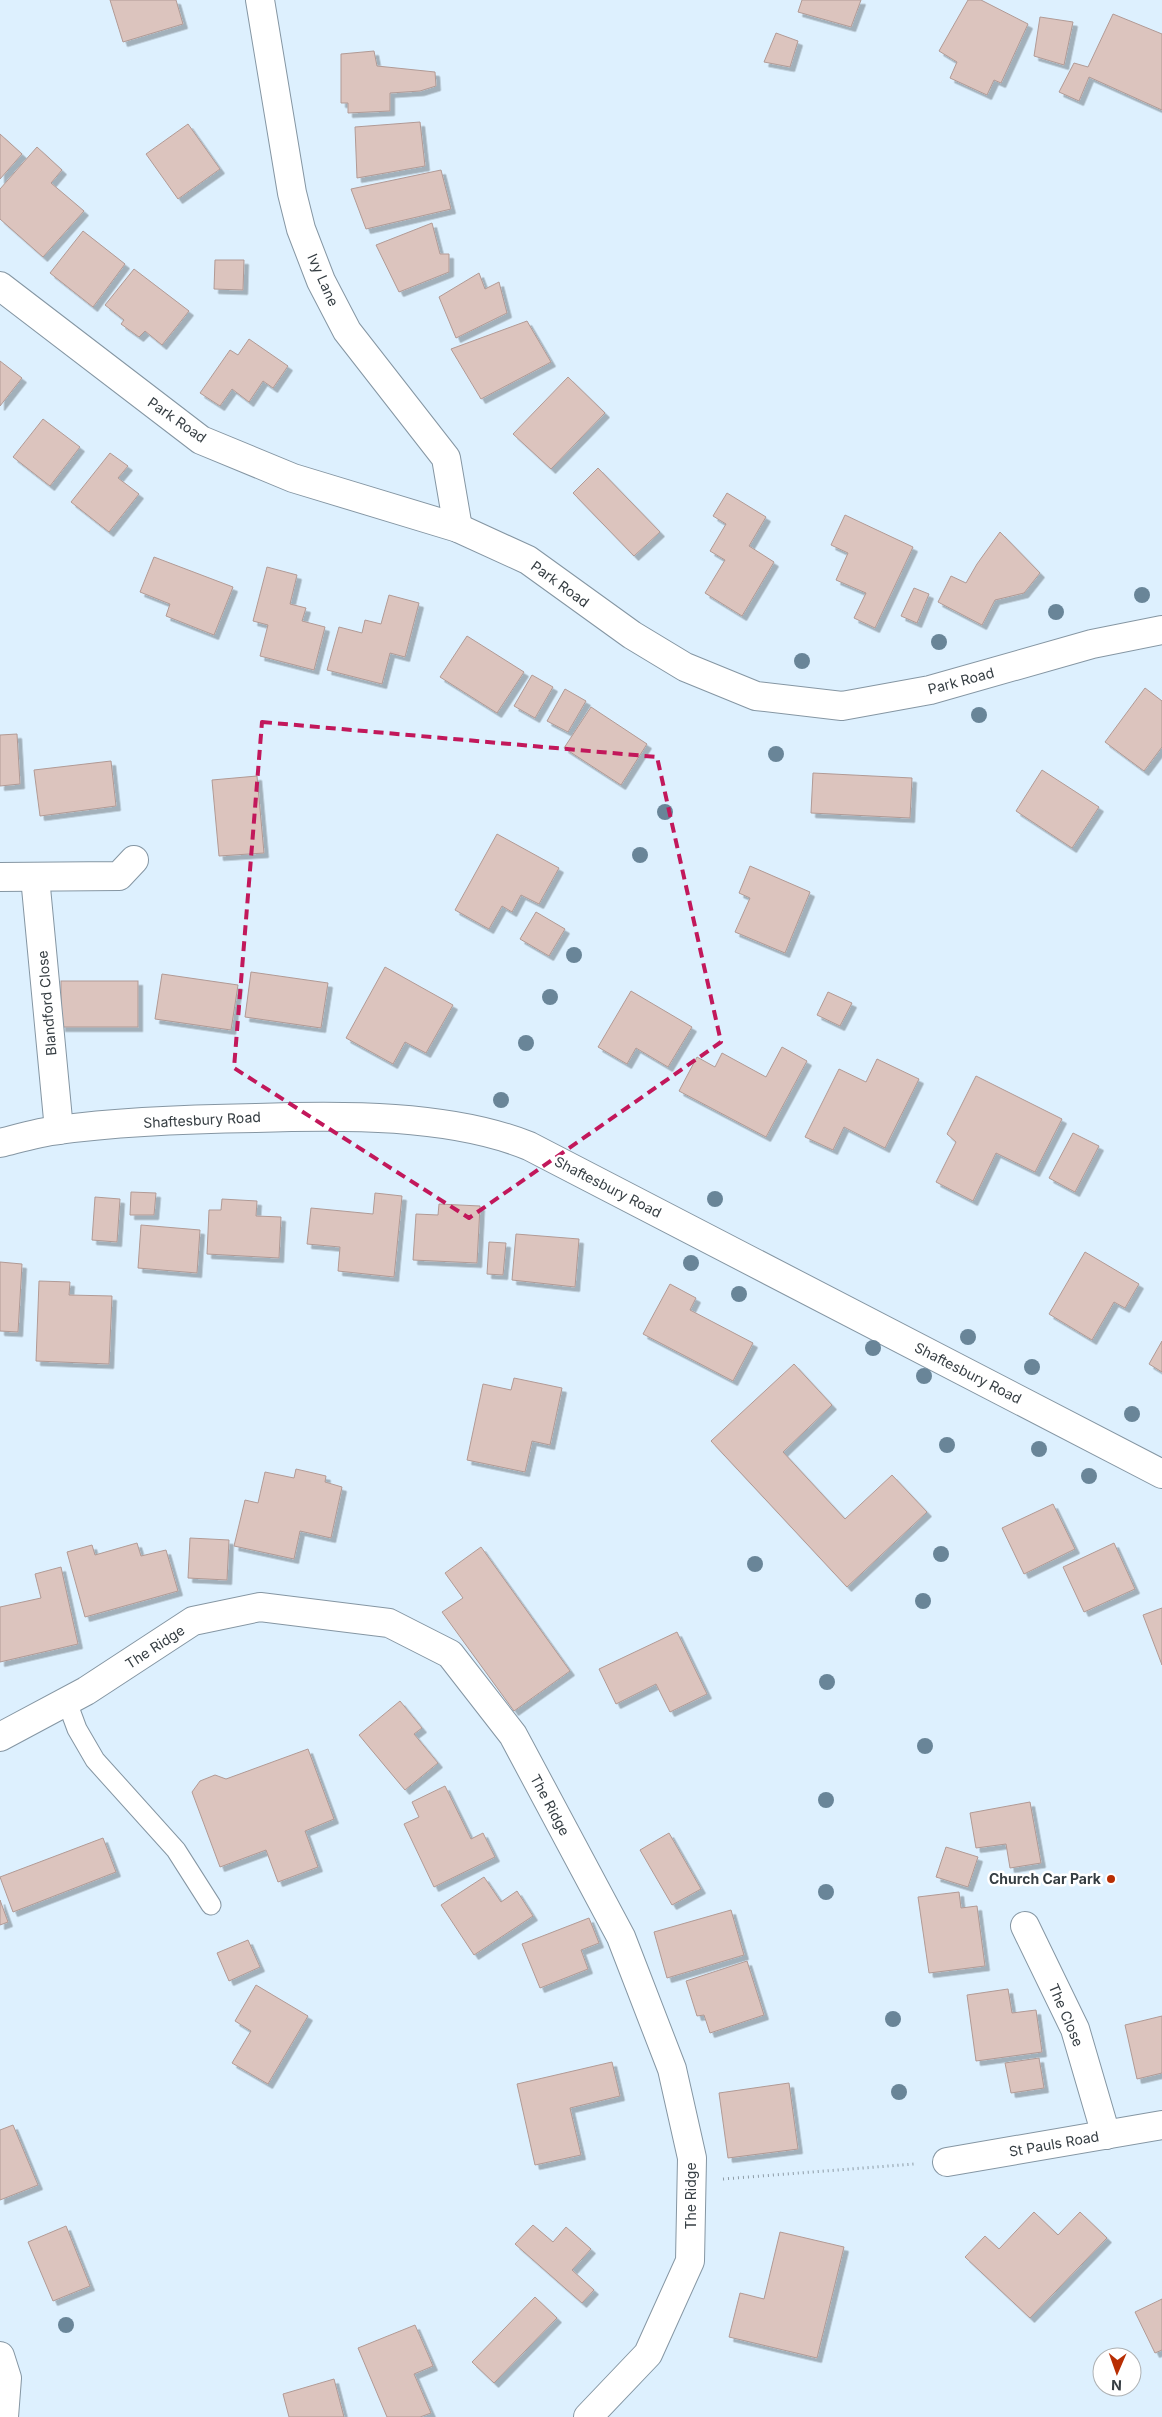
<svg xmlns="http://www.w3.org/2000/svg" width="1162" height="2417" viewBox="0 0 1162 2417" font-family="Inter,sans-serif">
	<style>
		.building { fill: #dcc4be; stroke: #b19a95; filter: url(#shadow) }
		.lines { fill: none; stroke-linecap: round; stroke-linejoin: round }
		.lane-casing { stroke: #8596a3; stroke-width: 21 }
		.street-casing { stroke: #8596a3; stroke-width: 30 }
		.path { stroke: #8d9ba5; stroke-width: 3; stroke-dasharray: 1 4; stroke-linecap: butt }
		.lane { stroke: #fff; stroke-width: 19 }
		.street { stroke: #fff; stroke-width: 28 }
		.tree { fill: #698598 }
		.marked { fill: none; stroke: #c2185b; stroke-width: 4; stroke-dasharray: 10 6; stroke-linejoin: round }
		.poi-dot { fill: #b82e03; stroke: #fff; stroke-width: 2 }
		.labels { text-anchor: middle; stroke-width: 5; stroke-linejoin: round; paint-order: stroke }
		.street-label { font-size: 14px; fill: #363e43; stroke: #fff }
		.poi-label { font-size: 14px; font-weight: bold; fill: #363e43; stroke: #fff; text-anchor: end }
	</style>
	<defs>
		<filter id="shadow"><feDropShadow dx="4.5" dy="4.5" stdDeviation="0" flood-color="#0004"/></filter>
	</defs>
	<rect width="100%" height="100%" fill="#ddf0fe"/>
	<g class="building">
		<path d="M110 0H176L183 24 123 42Z"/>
		<path d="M802 0H861L851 27 798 12Z"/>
		<path d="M968 0H981L1028 24 1001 83 994 80 987 95 950 78 957 62 939 51Z"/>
		<path d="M1113 14 1162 34V110L1089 77 1079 101 1059 92 1074 63 1088 67Z"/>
		<path d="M1040 17 1073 22 1064 65 1034 56Z"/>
		<path d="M776 33 798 41 790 67 764 62Z"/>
		<path d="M374 51 377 66 435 72 436 86 420 91 390 93V111L348 113V103H341V54Z"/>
		<path d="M420 122 425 166 357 178 355 127Z"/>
		<path d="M188 124 220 169 178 199 146 154Z"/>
		<path d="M0 134 22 154 0 179Z"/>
		<path d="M37 147 62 170 51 183 84 211 43 257 0 219V189Z"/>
		<path d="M441 170 451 209 366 229 351 189Z"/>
		<path d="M432 223 440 254H449V272L399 292 376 245Z"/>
		<path d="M83 231 125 264 93 307 50 273Z"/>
		<path d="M215 260H244L243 290 214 289Z"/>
		<path d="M134 269 189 311 162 345 145 331 139 337 121 324 124 320 105 305Z"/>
		<path d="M479 273 485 289 499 282 507 313 456 338 439 297Z"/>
		<path d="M527 321 551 362 481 399 451 349Z"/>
		<path d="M249 339 288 366 273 388 263 381 249 402 232 389 220 406 200 393 230 350 238 355Z"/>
		<path d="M0 361 22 378 0 406Z"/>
		<path d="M568 377 605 413 551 469 513 434Z"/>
		<path d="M43 419 80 447 50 486 13 457Z"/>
		<path d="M110 453 128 466 118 478 139 494 109 532 71 502Z"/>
		<path d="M598 468 660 532 634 556 573 493Z"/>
		<path d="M727 493 766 517 749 546 774 562 742 616 705 593 725 560 710 551 726 524 713 516Z"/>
		<path d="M845 515 913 547 875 628 854 618 866 593 836 580 848 553 831 545Z"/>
		<path d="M1000 532 1040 573 1024 593 995 600 982 625 938 602 951 576 966 583 977 564Z"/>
		<path d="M154 557 233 587 214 635 166 616 170 604 140 592Z"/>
		<path d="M267 567 297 575 290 604 306 608 302 621 325 627 314 670 260 656 268 625 253 621Z"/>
		<path d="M914 588 929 594 917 623 901 616Z"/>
		<path d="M389 595 419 603 405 657 390 653 382 684 327 670 339 627 362 633 365 620 381 624Z"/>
		<path d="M467 636 524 672 497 713 440 677Z"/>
		<path d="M532 675 553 687 535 718 514 706Z"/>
		<path d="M1145 688 1162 701V747L1144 771 1105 742Z"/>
		<path d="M565 689 586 701 568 732 547 721Z"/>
		<path d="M591 707 647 744 621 785 564 748Z"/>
		<path d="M17 734 20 784 0 786V735Z"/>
		<path d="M111 761 116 806 40 816 34 770Z"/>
		<path d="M1042 770 1099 807 1072 848 1016 811Z"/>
		<path d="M813 773 912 778 910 818 811 813Z"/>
		<path d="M257 776 264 853 219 856 212 780Z"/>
		<path d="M497 834 559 868 539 904 521 895 512 912 502 906 489 929 455 910Z"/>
		<path d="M750 866 810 892 785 953 735 932 750 898 739 893Z"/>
		<path d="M536 912 565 929 549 956 520 939Z"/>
		<path d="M385 967 453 1005 426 1053 405 1042 393 1064 346 1038Z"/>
		<path d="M251 972 328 983 321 1028 245 1017Z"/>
		<path d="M162 974 238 985 231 1030 155 1019Z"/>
		<rect x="61" y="981" width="77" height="46"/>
		<path d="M631 991 692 1027 668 1067 636 1048 627 1064 598 1047Z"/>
		<path d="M828 992 852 1003 840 1026 817 1015Z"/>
		<path d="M782 1047 807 1061 766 1137 679 1091 697 1057 715 1067 722 1053 766 1077Z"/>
		<path d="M877 1059 919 1079 885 1148 844 1127 833 1150 805 1137 839 1069 866 1082Z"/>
		<path d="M976 1076 1062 1119 1035 1172 996 1153 973 1201 936 1182 956 1142 947 1134Z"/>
		<path d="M1073 1133 1099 1146 1075 1192 1049 1178Z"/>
		<path d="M131 1192 156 1193 154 1215H130Z"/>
		<path d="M375 1193 402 1196 394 1277 338 1271 340 1247 307 1244 311 1208 373 1214Z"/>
		<path d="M95 1197 120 1199 117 1242 92 1240Z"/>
		<path d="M222 1199 257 1201 256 1216 281 1217 279 1258 207 1254 209 1210H221Z"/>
		<path d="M439 1204 480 1206 477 1263 413 1260 416 1214 438 1215Z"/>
		<path d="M141 1225 200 1230 197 1273 138 1268Z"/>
		<path d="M516 1234 579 1239 575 1287 512 1280Z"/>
		<path d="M489 1242 506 1243 503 1275 487 1274Z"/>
		<path d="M1085 1252 1139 1284 1125 1308 1114 1302 1092 1340 1049 1314Z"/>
		<path d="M0 1262 22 1264 18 1332 0 1331Z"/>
		<path d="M39 1281 70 1282 69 1295 112 1296 109 1364 36 1361Z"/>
		<path d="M670 1284 696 1298 690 1310 753 1343 733 1381 643 1334Z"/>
		<path d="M1162 1341V1372L1149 1364Z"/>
		<path d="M794 1364 832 1405 783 1452 845 1519 892 1475 927 1512 847 1587 711 1441Z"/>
		<path d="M514 1378 562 1388 550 1445 532 1441 525 1472 467 1460 483 1384 511 1390Z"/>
		<path d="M296 1469 326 1476 325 1482 342 1487 331 1538 300 1531 294 1559 234 1546 245 1500 258 1503 265 1472 294 1478Z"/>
		<path d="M1053 1504 1075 1549 1024 1574 1002 1528Z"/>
		<path d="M190 1538 229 1540 227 1580 188 1578Z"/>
		<path d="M137 1543 141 1556 166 1550 178 1591 85 1617 67 1552 92 1545 95 1555Z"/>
		<path d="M1114 1543 1135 1589 1084 1612 1063 1567Z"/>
		<path d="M481 1547 570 1671 514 1711 442 1612 463 1598 445 1573Z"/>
		<path d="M61 1567 78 1644 0 1662V1607L41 1598 35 1574Z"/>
		<path d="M1162 1608V1665L1143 1615Z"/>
		<path d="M677 1632 707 1694 670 1712 656 1684 616 1704 599 1669Z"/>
		<path d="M400 1701 422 1728 414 1734 438 1763 405 1790 359 1735Z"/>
		<path d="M308 1749 334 1819 305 1831 318 1867 278 1882 266 1850 220 1867 192 1792 200 1781 215 1775 226 1779Z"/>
		<path d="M445 1786 471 1839 483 1833 495 1857 434 1887 404 1824 419 1817 412 1802Z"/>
		<path d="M1030 1802 1041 1863 1010 1868 1006 1844 976 1848 970 1813Z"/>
		<path d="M669 1833 701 1889 672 1905 640 1850Z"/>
		<path d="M103 1838 116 1872 13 1912 0 1877Z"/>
		<path d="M946 1847 978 1857 968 1887 936 1877Z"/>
		<path d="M484 1877 501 1902 517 1891 533 1916 474 1955 441 1905Z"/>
		<path d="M959 1892 961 1908 977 1906 985 1966 929 1973 918 1897Z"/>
		<path d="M0 1900 8 1922 0 1925Z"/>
		<path d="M731 1910 744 1955 667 1978 654 1932Z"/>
		<path d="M589 1918 599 1943 581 1950 588 1969 540 1988 522 1944Z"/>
		<path d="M248 1940 260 1967 229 1981 217 1953Z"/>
		<path d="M747 1961 764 2015 710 2033 704 2015 697 2016 686 1981Z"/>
		<path d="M256 1985 308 2016 268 2084 232 2063 251 2031 235 2021Z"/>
		<path d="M1008 1989 1012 2013 1036 2010 1042 2052 976 2061 967 1995Z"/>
		<path d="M1162 2016V2073L1137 2079 1125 2025Z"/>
		<path d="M1039 2058 1044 2088 1011 2093 1005 2063Z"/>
		<path d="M612 2062 620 2096 570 2108 581 2155 535 2165 517 2084Z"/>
		<path d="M789 2083 798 2149 728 2158 719 2093Z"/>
		<path d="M13 2125 38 2185 0 2200V2130Z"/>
		<path d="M1034 2212 1058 2235 1080 2212 1107 2238 1030 2318 965 2257 985 2236 999 2249Z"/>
		<path d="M533 2225 553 2242 566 2227 591 2249 572 2270 594 2290 582 2303 515 2244Z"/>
		<path d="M66 2226 90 2286 53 2301 28 2242Z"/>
		<path d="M780 2232 844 2247 817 2358 729 2337 740 2293 764 2299Z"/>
		<path d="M535 2297 557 2318 494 2383 472 2362Z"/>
		<path d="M1162 2299V2350L1155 2353 1135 2312Z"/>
		<path d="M415 2325 433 2366 414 2374 431 2413 420 2417H387L358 2348Z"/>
		<path d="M334 2379 344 2417H289L283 2394Z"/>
	</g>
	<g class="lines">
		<g class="lane-casing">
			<path id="lane" d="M67 1702 77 1729 95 1760 176 1850 211 1905"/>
		</g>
		<g class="street-casing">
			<g id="street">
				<path d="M260 0 292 193 301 229 321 281 347 331 446 458 458 528"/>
				<path d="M0 286 201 440 293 478 458 528 528 560 632 635 685 667 756 696 842 706 930 690 1092 644 1162 630"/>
				<path d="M0 877 119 876 134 860"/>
				<path d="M35 877 59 1130"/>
				<path d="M0 1143C20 1138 39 1132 59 1130 122 1121 193 1119 256 1118 341 1115 450 1114 529 1146L1162 1474"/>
				<path d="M0 1737 86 1691 193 1621 260 1607 389 1623 450 1654 513 1735 621 1937 672 2069 692 2158 690 2261 648 2354 588 2417"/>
				<path d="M1025 1926 1075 2029 1106 2135"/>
				<path d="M947 2162 1162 2125"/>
				<path d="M0 2356 7 2378 4 2417"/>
			</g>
		</g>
		<path class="path" d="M723 2179 914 2164"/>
		<use href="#lane" class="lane"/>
		<use href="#street" class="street"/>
	</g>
	<g class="tree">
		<circle cx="1142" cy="595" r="8"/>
		<circle cx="1056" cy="612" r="8"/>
		<circle cx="939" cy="642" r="8"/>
		<circle cx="802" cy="661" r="8"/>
		<circle cx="979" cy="715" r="8"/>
		<circle cx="776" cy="754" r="8"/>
		<circle cx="665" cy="812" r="8"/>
		<circle cx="640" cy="855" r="8"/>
		<circle cx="574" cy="955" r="8"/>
		<circle cx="550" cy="997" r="8"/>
		<circle cx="526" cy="1043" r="8"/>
		<circle cx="501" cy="1100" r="8"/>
		<circle cx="715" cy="1199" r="8"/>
		<circle cx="691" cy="1263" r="8"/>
		<circle cx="739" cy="1294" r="8"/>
		<circle cx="968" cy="1337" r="8"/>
		<circle cx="873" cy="1348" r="8"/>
		<circle cx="1032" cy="1367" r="8"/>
		<circle cx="924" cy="1376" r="8"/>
		<circle cx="1132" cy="1414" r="8"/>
		<circle cx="947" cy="1445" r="8"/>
		<circle cx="1039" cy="1449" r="8"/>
		<circle cx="1089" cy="1476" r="8"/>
		<circle cx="941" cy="1554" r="8"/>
		<circle cx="755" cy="1564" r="8"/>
		<circle cx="923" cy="1601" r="8"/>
		<circle cx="827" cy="1682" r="8"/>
		<circle cx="925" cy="1746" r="8"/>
		<circle cx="826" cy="1800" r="8"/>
		<circle cx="826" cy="1892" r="8"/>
		<circle cx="893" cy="2019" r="8"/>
		<circle cx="899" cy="2092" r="8"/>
		<circle cx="66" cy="2325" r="8"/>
	</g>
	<path class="marked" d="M262 722 657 757 721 1042 469 1218 234 1068Z"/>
	<circle class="poi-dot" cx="1111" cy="1879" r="5"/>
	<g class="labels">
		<g class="street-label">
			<text transform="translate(323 280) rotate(66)" y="5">Ivy Lane</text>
			<text transform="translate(177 420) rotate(35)" y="5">Park Road</text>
			<text transform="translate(560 584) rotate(36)" y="5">Park Road</text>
			<text transform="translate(961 681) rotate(-15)" y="5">Park Road</text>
			<text transform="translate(47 1003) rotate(-95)" y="5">Blandford Close</text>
			<text transform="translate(202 1120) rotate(-3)" y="5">Shaftesbury Road</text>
			<text transform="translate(608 1187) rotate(27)" y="5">Shaftesbury Road</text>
			<text transform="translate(968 1373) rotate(27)" y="5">Shaftesbury Road</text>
			<text transform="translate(155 1647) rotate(-33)" y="5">The Ridge</text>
			<text transform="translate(550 1805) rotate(62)" y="5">The Ridge</text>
			<text transform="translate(1066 2015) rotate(67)" y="5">The Close</text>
			<text transform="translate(1054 2144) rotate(-10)" y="5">St Pauls Road</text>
			<text transform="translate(691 2196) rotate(-90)" y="5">The Ridge</text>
		</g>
		<g class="poi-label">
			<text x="1101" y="1884">Church Car Park</text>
		</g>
	</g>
	<g transform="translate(1117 2372) rotate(182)"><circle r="24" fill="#ffffff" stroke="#afb2b4"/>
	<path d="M0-4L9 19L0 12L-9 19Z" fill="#b82e03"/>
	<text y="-8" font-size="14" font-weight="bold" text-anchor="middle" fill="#363e43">N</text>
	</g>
</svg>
